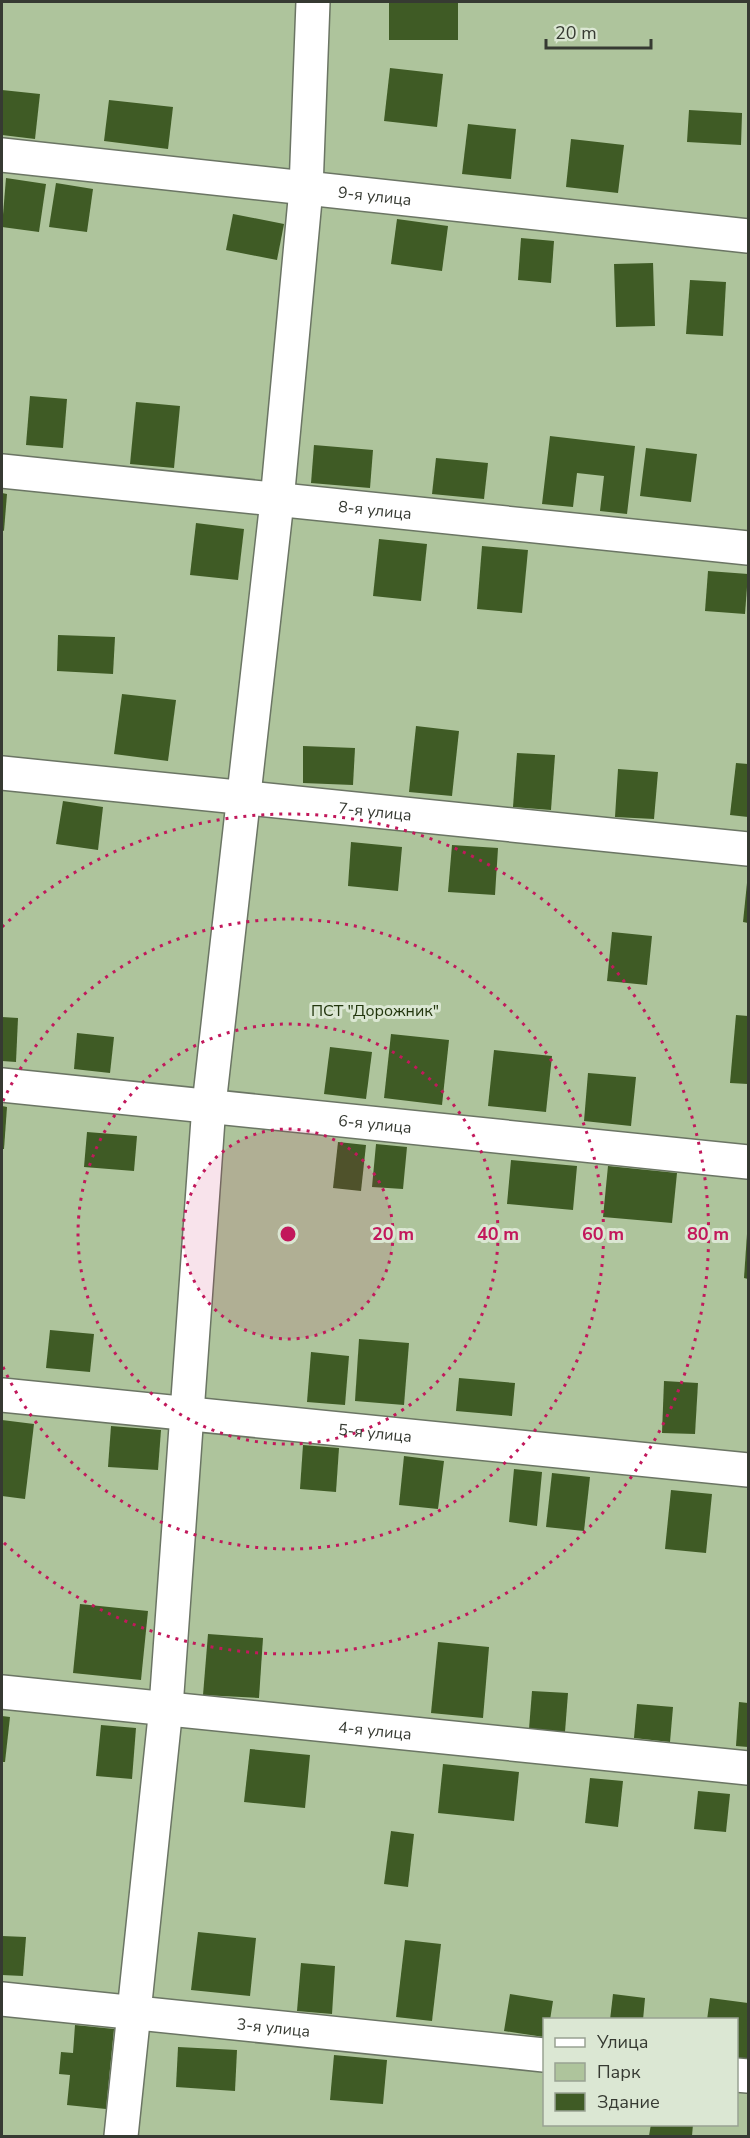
<svg xmlns="http://www.w3.org/2000/svg" width="750" height="2138" viewBox="0 0 750 2138" font-family="'Nunito Sans',sans-serif">
	<style>
		.green { fill: #aec49c; fill-rule: evenodd }
		.building { fill: #3f5b25 }
		.lines { fill: none; stroke-linecap: round; stroke-linejoin: round }
		.street-casing { stroke: #6b7564; stroke-width: 36 }
		.street { stroke: #fff; stroke-width: 33 }
		.ring { fill: none; stroke: #c2185b; stroke-width: 3; stroke-dasharray: 3 6 }
		.labels { text-anchor: middle; stroke-width: 6; stroke-linejoin: round; paint-order: stroke }
		.street-label { font-size: 16px; fill: #363a32; stroke: #dbe7d3 }
		.park-label { font-size: 16px; fill: #22360d; stroke: #dbe7d3 }
		.centre { fill: #c2185b; stroke: #dbe7d3; stroke-width: 3 }
		.ring-label { font-size: 18px; text-anchor: middle; font-weight: bold; fill: #c2185b; stroke: #dbe7d3; stroke-width: 6; stroke-linejoin: round; paint-order: stroke }
	</style>
	<rect width="100%" height="100%" fill="#dbe7d3"/>
	<path class="green" d="M2 2H748V2136H2ZM544 2020H736V2124H544Z"/>
	<g class="building">
		<rect x="389" y="2" width="69" height="38"/>
		<path d="M390 68 443 74 437 127 384 121Z"/>
		<path d="M2 90 40 94 35 139 2 135Z"/>
		<path d="M109 100 173 107 168 149 104 141Z"/>
		<path d="M689 110 742 113 741 145 687 142Z"/>
		<path d="M468 124 516 129 511 179 462 174Z"/>
		<path d="M571 139 624 145 618 193 566 187Z"/>
		<path d="M6 178 46 184 39 232 2 227Z"/>
		<path d="M56 183 93 189 87 232 49 227Z"/>
		<path d="M233 214 284 224 277 260 226 250Z"/>
		<path d="M397 219 448 226 442 271 391 264Z"/>
		<path d="M521 238 554 241 551 283 518 280Z"/>
		<path d="M653 263 655 326 616 327 614 264Z"/>
		<path d="M690 280 726 282 723 336 686 334Z"/>
		<path d="M30 396 67 399 63 448 26 445Z"/>
		<path d="M136 402 180 406 174 468 130 464Z"/>
		<path d="M550 436 635 446 627 514 600 511 604 476 577 473 573 507 542 504Z"/>
		<path d="M314 445 373 450 370 488 311 483Z"/>
		<path d="M646 448 697 454 691 502 640 496Z"/>
		<path d="M436 458 488 463 484 499 432 494Z"/>
		<path d="M2 493 7 494 4 531 2 530Z"/>
		<path d="M196 523 244 529 238 580 190 575Z"/>
		<path d="M379 539 427 544 421 601 373 596Z"/>
		<path d="M482 546 528 550 522 613 477 609Z"/>
		<path d="M708 571 748 574 745 614 705 611Z"/>
		<path d="M58 635 115 637 113 674 57 671Z"/>
		<path d="M122 694 176 700 168 761 114 754Z"/>
		<path d="M416 726 459 731 452 796 409 792Z"/>
		<path d="M303 746 355 748 353 785 303 783Z"/>
		<path d="M517 753 555 755 551 810 513 807Z"/>
		<path d="M736 763 748 764V817L730 815Z"/>
		<path d="M618 769 658 772 654 819 615 817Z"/>
		<path d="M63 801 103 807 98 850 56 844Z"/>
		<path d="M351 842 402 847 398 891 348 886Z"/>
		<path d="M452 845 498 848 495 895 448 892Z"/>
		<path d="M747 883H748V923L743 922Z"/>
		<path d="M612 932 652 936 647 985 607 981Z"/>
		<path d="M736 1015 748 1016V1084L730 1083Z"/>
		<path d="M2 1017 18 1018 16 1062 2 1061Z"/>
		<path d="M77 1033 114 1037 110 1073 74 1069Z"/>
		<path d="M391 1034 449 1040 442 1105 384 1098Z"/>
		<path d="M330 1047 372 1052 366 1099 324 1094Z"/>
		<path d="M494 1050 552 1056 546 1112 488 1106Z"/>
		<path d="M588 1073 636 1077 631 1126 584 1121Z"/>
		<path d="M2 1106 7 1107 4 1149H2Z"/>
		<path d="M87 1132 137 1136 134 1171 84 1167Z"/>
		<path d="M338 1142 366 1145 361 1191 333 1188Z"/>
		<path d="M376 1144 407 1147 403 1189 372 1187Z"/>
		<path d="M511 1160 577 1166 573 1210 507 1204Z"/>
		<path d="M608 1166 677 1173 672 1223 603 1217Z"/>
		<path d="M747 1234H748V1279L744 1278Z"/>
		<path d="M50 1330 94 1334 90 1372 46 1368Z"/>
		<path d="M359 1339 409 1343 404 1405 355 1401Z"/>
		<path d="M311 1352 349 1356 345 1405 307 1402Z"/>
		<path d="M459 1378 515 1383 512 1416 456 1411Z"/>
		<path d="M664 1381 698 1383 695 1434 662 1433Z"/>
		<path d="M2 1420 34 1424 25 1499 2 1496Z"/>
		<path d="M111 1426 161 1430 158 1470 108 1467Z"/>
		<path d="M303 1445 339 1448 336 1492 300 1489Z"/>
		<path d="M404 1456 444 1461 438 1509 399 1505Z"/>
		<path d="M514 1469 542 1472 537 1526 509 1522Z"/>
		<path d="M552 1473 590 1477 584 1531 546 1527Z"/>
		<path d="M671 1490 712 1494 706 1553 665 1549Z"/>
		<path d="M80 1604 148 1611 141 1680 73 1673Z"/>
		<path d="M208 1634 263 1638 259 1698 203 1695Z"/>
		<path d="M438 1642 489 1647 483 1718 431 1713Z"/>
		<path d="M532 1691 568 1693 565 1732 529 1729Z"/>
		<path d="M739 1702 748 1703V1747L736 1746Z"/>
		<path d="M637 1704 673 1707 670 1742 634 1738Z"/>
		<path d="M2 1716 10 1717 5 1762H2Z"/>
		<path d="M101 1725 136 1728 132 1779 96 1776Z"/>
		<path d="M250 1749 310 1755 305 1808 244 1802Z"/>
		<path d="M443 1764 519 1772 514 1821 438 1813Z"/>
		<path d="M590 1778 623 1781 618 1827 585 1823Z"/>
		<path d="M698 1791 730 1794 726 1832 694 1829Z"/>
		<path d="M391 1831 414 1834 408 1887 384 1884Z"/>
		<path d="M198 1932 256 1938 250 1996 191 1990Z"/>
		<path d="M2 1936 26 1937 23 1976 2 1975Z"/>
		<path d="M405 1940 441 1944 432 2021 396 2017Z"/>
		<path d="M301 1963 335 1966 332 2014 297 2011Z"/>
		<path d="M510 1994 553 2001 550 2020H544V2037L504 2031Z"/>
		<path d="M613 1994 645 1998 643 2020H610Z"/>
		<path d="M710 1998 748 2003 747 2064 736 2062V2020H707Z"/>
		<path d="M75 2025 114 2029 106 2109 67 2105 70 2075 59 2074 61 2052 73 2053Z"/>
		<path d="M178 2047 237 2050 235 2091 176 2087Z"/>
		<path d="M334 2055 387 2060 383 2104 330 2100Z"/>
		<path d="M651 2124H693L692 2136H649Z"/>
	</g>
	<g class="lines">
		<g class="street-casing">
			<g id="street">
				<path id="s1" d="M2 155 748 236"/>
				<path id="s2" d="M2 471 748 548"/>
				<path id="s3" d="M2 773 748 849"/>
				<path id="s4" d="M2 1085 748 1162"/>
				<path id="s5" d="M2 1395 748 1470"/>
				<path id="s6" d="M2 1692 748 1768"/>
				<path id="s7" d="M2 1999 544 2055"/>
				<path d="M736 2075 748 2076"/>
				<path d="M121 2136 166 1707 209 1105 277 501 306 189 313 2"/>
			</g>
		</g>
		<use href="#street" class="street"/>
	</g>
	<circle cx="288" cy="1234" r="105" fill="#c2185b" fill-opacity=".12"/>
	<g class="ring">
		<circle cx="288" cy="1234" r="105"/>
		<circle cx="288" cy="1234" r="210"/>
		<path d="M3 1101A315 315 0 1 1 3 1367"/>
		<path d="M2 927A420 420 0 1 1 2 1541"/>
	</g>
	<g class="labels">
		<g class="street-label">
			<text dy="6" stroke="none"><textPath href="#s1" startOffset="375">9-я улица</textPath></text>
			<text dy="6" stroke="none"><textPath href="#s2" startOffset="375">8-я улица</textPath></text>
			<text dy="6" stroke="none"><textPath href="#s3" startOffset="375">7-я улица</textPath></text>
			<text dy="6" stroke="none"><textPath href="#s4" startOffset="375">6-я улица</textPath></text>
			<text dy="6" stroke="none"><textPath href="#s5" startOffset="375">5-я улица</textPath></text>
			<text dy="6" stroke="none"><textPath href="#s6" startOffset="375">4-я улица</textPath></text>
			<text dy="6" stroke="none"><textPath href="#s7" startOffset="273">3-я улица</textPath></text>
		</g>
		<g class="park-label">
			<text x="375" y="1016">ПСТ "Дорожник"</text>
		</g>
	</g>
	<circle cx="288" cy="1234" r="9" class="centre"/>
	<g class="ring-label">
		<text x="393" y="1240">20 m</text>
		<text x="498" y="1240">40 m</text>
		<text x="603" y="1240">60 m</text>
		<text x="708" y="1240">80 m</text>
	</g>
	<rect width="750" height="2138" fill="none" stroke="#363a32" stroke-width="6"/>
	<rect x="543" y="2018" width="195" height="108" fill="#dbe7d3" stroke="#99a293" stroke-width="1.5"/>
	<rect x="555" y="2038" width="30" height="9" fill="#ffffff" stroke="#99a293" stroke-width="1.5"/>
	<text x="597" y="2048" font-size="18" fill="#363a32">Улица</text>
	<rect x="555" y="2063" width="30" height="18" fill="#aec49c" stroke="#99a293" stroke-width="1.5"/>
	<text x="597" y="2078" font-size="18" fill="#363a32">Парк</text>
	<rect x="555" y="2093" width="30" height="18" fill="#3f5b25" stroke="#99a293" stroke-width="1.5"/>
	<text x="597" y="2108" font-size="18" fill="#363a32">Здание</text>
	<path d="M546 39v9h105v-9" fill="none" stroke="#363a32" stroke-width="3"/>
	<text x="555" y="39" font-size="18" fill="#363a32" stroke="#dbe7d3" stroke-width="4.5" paint-order="stroke">20 m</text>
</svg>
